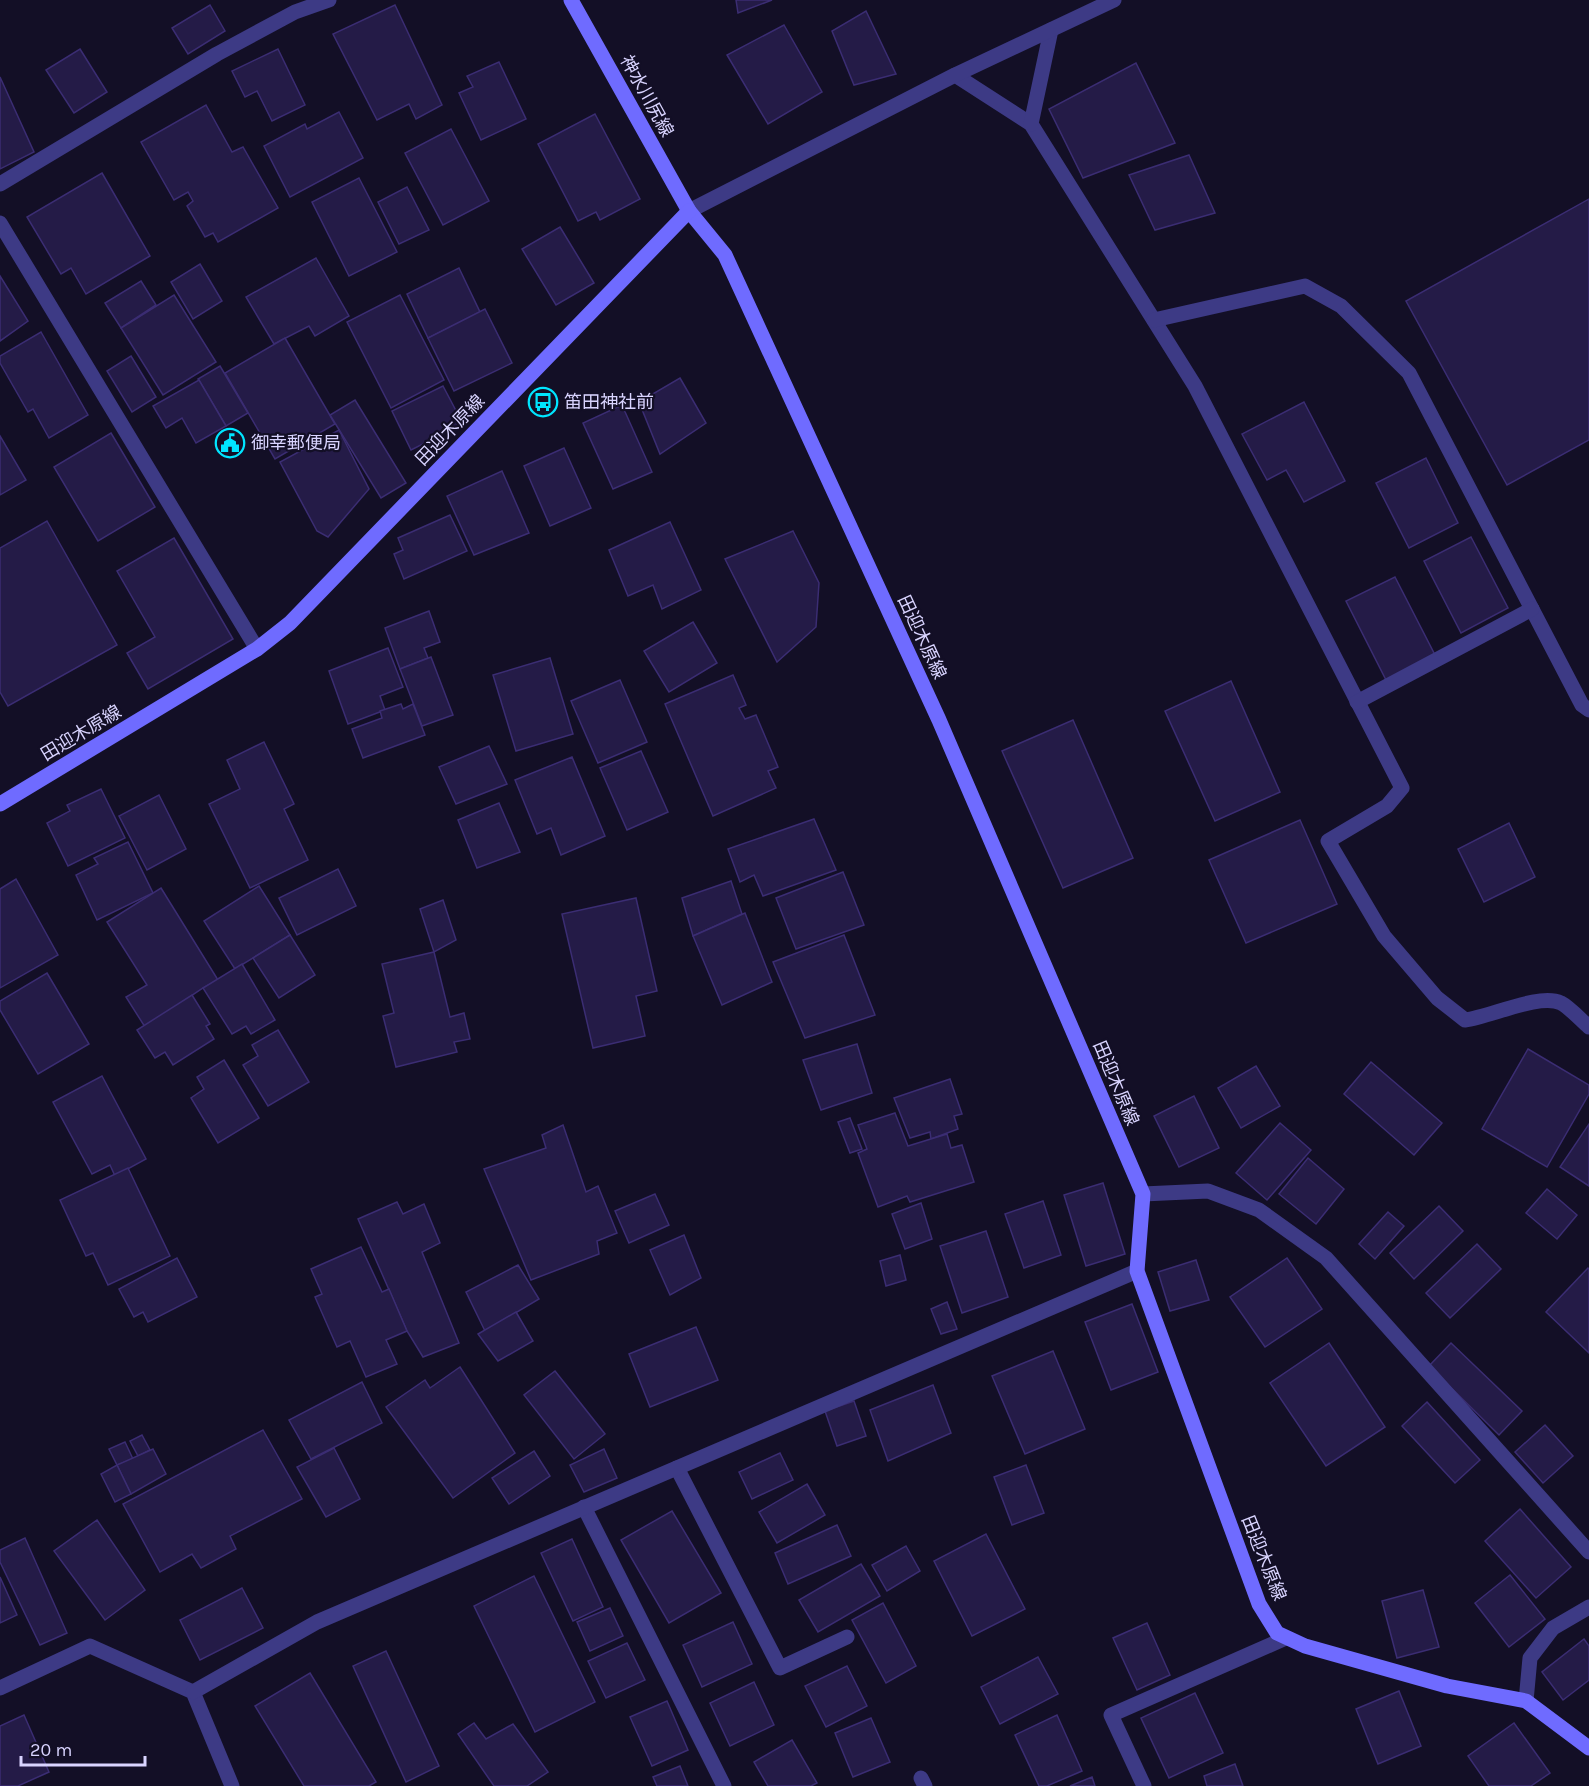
<svg xmlns="http://www.w3.org/2000/svg" width="1589" height="1786" viewBox="0 0 1589 1786" font-family="Karla,'Noto Sans JP',sans-serif">
	<style>
		.building { fill: #241b47; stroke: #3b2d73; stroke-width: 1.5 }
		.lines { fill: none; stroke-linecap: round; stroke-linejoin: round }
		.minor { stroke: #3d3a85; stroke-width: 15 }
		.secondary { stroke: #6f6bff; stroke-width: 15 }
		.labels { text-anchor: middle; stroke-width: 4.5; stroke-linejoin: round; paint-order: stroke }
		.street-label { font-size: 18px; fill: #d9d4ff; stroke: #130f26 }
		.poi-label { font-size: 18px; fill: #d9d4ff; stroke: #130f26; text-anchor: start }
	</style>
	<rect width="100%" height="100%" fill="#130f26"/>
	<g class="building">
		<path d="M736 0H772L738 13Z"/>
		<path d="M210 5 225 31 188 54 172 28Z"/>
		<path d="M395 5 442 105 416 119 409 104 377 120 333 34Z"/>
		<path d="M866 11 896 74 854 85 832 31Z"/>
		<path d="M784 25 822 92 768 124 727 55Z"/>
		<path d="M80 49 107 92 74 113 46 70Z"/>
		<path d="M278 49 305 105 272 121 257 91 245 97 232 71Z"/>
		<path d="M499 62 526 119 481 140 459 93 473 87 467 76Z"/>
		<path d="M1136 63 1175 143 1083 178 1049 109Z"/>
		<path d="M0 77 34 152 0 169Z"/>
		<path d="M206 105 232 152 243 147 278 208 218 242 213 233 205 237 187 206 193 201 188 192 174 200 141 142Z"/>
		<path d="M339 112 363 158 290 197 264 146 305 124 307 129Z"/>
		<path d="M595 114 640 199 600 220 596 212 578 221 538 144Z"/>
		<path d="M451 129 489 201 443 225 405 153Z"/>
		<path d="M1189 155 1215 213 1155 230 1129 175Z"/>
		<path d="M102 173 150 256 86 294 71 268 61 274 27 217Z"/>
		<path d="M359 178 397 252 349 276 312 202Z"/>
		<path d="M407 187 429 230 399 244 378 202Z"/>
		<path d="M1589 199V440L1507 485 1406 301Z"/>
		<path d="M560 227 594 283 556 305 522 249Z"/>
		<path d="M316 258 349 316 315 336 309 326 274 344 246 297Z"/>
		<path d="M200 264 222 301 193 319 171 282Z"/>
		<path d="M459 268 480 312 428 338 407 294Z"/>
		<path d="M0 276 28 321 0 341Z"/>
		<path d="M141 281 156 305 121 328 105 303Z"/>
		<path d="M174 295 216 362 163 395 121 328Z"/>
		<path d="M400 295 444 380 391 408 347 322Z"/>
		<path d="M485 309 512 363 454 391 428 338Z"/>
		<path d="M41 332 88 415 49 438 33 409 28 412 0 363V356Z"/>
		<path d="M285 338 335 424 275 459 225 373Z"/>
		<path d="M131 356 156 397 132 412 107 371Z"/>
		<path d="M220 366 248 413 226 426 198 379Z"/>
		<path d="M680 378 706 423 660 454 639 402Z"/>
		<path d="M199 380 226 426 196 443 182 418 166 428 153 406Z"/>
		<path d="M443 386 463 424 411 450 392 411Z"/>
		<path d="M355 400 406 483 381 498 330 415Z"/>
		<path d="M1304 402 1345 481 1304 502 1286 470 1267 480 1242 434Z"/>
		<path d="M622 405 652 472 613 489 583 423Z"/>
		<path d="M339 430 369 489 328 537 317 531 280 462Z"/>
		<path d="M111 433 155 507 98 541 54 467Z"/>
		<path d="M0 436 26 480 0 495Z"/>
		<path d="M564 448 591 508 550 526 524 466Z"/>
		<path d="M1426 458 1458 523 1409 548 1376 483Z"/>
		<path d="M502 471 529 533 474 555 447 496Z"/>
		<path d="M450 515 467 551 404 579 394 554 403 550 398 538Z"/>
		<path d="M47 521 117 645 8 706 0 692V548Z"/>
		<path d="M670 522 701 590 662 609 653 585 628 596 609 550Z"/>
		<path d="M793 531 819 583 816 627 777 662 725 559Z"/>
		<path d="M1471 537 1508 608 1461 633 1424 561Z"/>
		<path d="M174 538 233 639 148 689 127 653 155 637 117 571Z"/>
		<path d="M1395 577 1435 655 1386 680 1346 601Z"/>
		<path d="M429 611 440 642 424 648 428 658 400 669 385 628Z"/>
		<path d="M693 622 717 663 669 692 644 651Z"/>
		<path d="M388 648 403 687 380 696 385 710 348 724 329 671Z"/>
		<path d="M431 657 453 715 422 726 400 669Z"/>
		<path d="M550 658 573 734 516 751 493 675Z"/>
		<path d="M733 675 746 705 739 708 745 719 756 715 778 767 768 771 776 788 713 816 665 704Z"/>
		<path d="M620 680 647 742 598 763 571 701Z"/>
		<path d="M1231 681 1280 792 1215 821 1165 711Z"/>
		<path d="M401 704 403 709 413 704 425 735 363 758 352 729 382 718 380 711Z"/>
		<path d="M1073 720 1133 858 1063 888 1002 751Z"/>
		<path d="M264 742 294 804 284 809 308 860 250 888 209 804 240 789 227 760Z"/>
		<path d="M489 746 507 784 456 804 439 767Z"/>
		<path d="M641 751 668 812 627 830 600 768Z"/>
		<path d="M572 757 605 836 561 855 551 828 537 834 515 780Z"/>
		<path d="M101 789 125 838 68 866 47 823 70 811 67 805Z"/>
		<path d="M159 795 186 849 147 870 119 816Z"/>
		<path d="M499 803 520 852 477 868 458 820Z"/>
		<path d="M814 819 836 870 763 896 754 875 740 882 728 849Z"/>
		<path d="M1300 820 1337 904 1246 943 1209 860Z"/>
		<path d="M1509 823 1535 877 1484 902 1458 849Z"/>
		<path d="M128 842 153 893 97 920 76 875 98 864 94 858Z"/>
		<path d="M338 869 356 906 297 935 279 898Z"/>
		<path d="M843 872 864 925 796 949 776 898Z"/>
		<path d="M16 879 58 955 0 988V889Z"/>
		<path d="M731 881 742 914 693 936 682 898Z"/>
		<path d="M259 886 290 935 235 969 204 921Z"/>
		<path d="M161 888 218 980 203 988 145 1027 126 997 147 985 107 922Z"/>
		<path d="M636 898 657 991 636 996 645 1036 593 1048 562 914Z"/>
		<path d="M443 900 456 940 434 952 420 909Z"/>
		<path d="M745 913 772 982 722 1005 693 936Z"/>
		<path d="M290 935 315 975 279 998 253 958Z"/>
		<path d="M844 935 875 1015 805 1038 773 962Z"/>
		<path d="M434 952 450 1017 464 1013 470 1039 454 1042 457 1052 396 1067 383 1016 394 1013 382 964Z"/>
		<path d="M242 964 275 1020 251 1034 246 1026 232 1034 203 988Z"/>
		<path d="M47 973 89 1044 38 1074 0 1010V1001Z"/>
		<path d="M192 995 210 1024 206 1026 214 1039 173 1065 165 1052 155 1058 137 1030Z"/>
		<path d="M278 1030 309 1082 268 1106 243 1065 258 1056 252 1045Z"/>
		<path d="M857 1044 872 1093 821 1110 803 1060Z"/>
		<path d="M1528 1049 1589 1085V1094L1547 1167 1482 1129Z"/>
		<path d="M224 1060 259 1118 218 1143 191 1098 204 1089 197 1077Z"/>
		<path d="M1371 1062 1442 1123 1414 1155 1344 1094Z"/>
		<path d="M1256 1066 1280 1106 1241 1128 1218 1088Z"/>
		<path d="M102 1076 146 1159 115 1176 110 1165 92 1174 53 1102Z"/>
		<path d="M950 1079 962 1114 954 1116 958 1129 931 1139 930 1132 910 1138 894 1098Z"/>
		<path d="M1194 1096 1219 1148 1179 1167 1154 1116Z"/>
		<path d="M895 1113 908 1146 947 1134 951 1148 962 1145 974 1182 910 1202 907 1196 878 1207 858 1153 867 1149 858 1125Z"/>
		<path d="M850 1118 862 1149 850 1153 838 1122Z"/>
		<path d="M1280 1123 1311 1150 1267 1200 1236 1173Z"/>
		<path d="M1589 1124V1186L1560 1167Z"/>
		<path d="M563 1125 586 1192 598 1186 617 1233 597 1241 599 1254 531 1280 484 1169 546 1148 542 1135Z"/>
		<path d="M1308 1158 1344 1189 1316 1224 1279 1194Z"/>
		<path d="M128 1168 170 1256 108 1285 93 1253 86 1256 60 1200Z"/>
		<path d="M1103 1183 1125 1254 1086 1266 1064 1195Z"/>
		<path d="M1547 1189 1577 1215 1557 1239 1526 1213Z"/>
		<path d="M655 1194 669 1225 629 1243 615 1211Z"/>
		<path d="M1043 1201 1061 1255 1024 1268 1005 1214Z"/>
		<path d="M397 1202 403 1214 424 1204 440 1243 422 1252 459 1343 423 1357 407 1331 358 1219Z"/>
		<path d="M921 1203 932 1239 905 1249 892 1214Z"/>
		<path d="M1439 1206 1463 1231 1414 1279 1390 1253Z"/>
		<path d="M1388 1212 1404 1226 1375 1259 1359 1244Z"/>
		<path d="M986 1231 1008 1297 962 1313 940 1246Z"/>
		<path d="M684 1235 701 1278 670 1295 650 1250Z"/>
		<path d="M1477 1244 1501 1269 1450 1318 1426 1293Z"/>
		<path d="M361 1247 382 1292 389 1289 407 1331 386 1340 397 1364 366 1377 350 1341 337 1347 315 1297 322 1294 311 1269Z"/>
		<path d="M900 1255 906 1280 886 1286 880 1261Z"/>
		<path d="M177 1258 197 1297 148 1322 143 1312 134 1317 119 1289Z"/>
		<path d="M1287 1258 1322 1309 1265 1347 1230 1297Z"/>
		<path d="M1196 1260 1209 1300 1170 1311 1158 1272Z"/>
		<path d="M518 1265 539 1299 485 1331 466 1292Z"/>
		<path d="M1588 1268 1589 1269V1353L1546 1312Z"/>
		<path d="M947 1302 957 1329 941 1334 931 1309Z"/>
		<path d="M1132 1304 1158 1372 1111 1390 1085 1322Z"/>
		<path d="M516 1312 533 1341 498 1361 478 1334Z"/>
		<path d="M696 1327 718 1380 650 1407 629 1354Z"/>
		<path d="M1329 1343 1385 1427 1326 1466 1270 1383Z"/>
		<path d="M1451 1343 1522 1411 1499 1435 1429 1366Z"/>
		<path d="M1053 1351 1085 1429 1025 1454 992 1376Z"/>
		<path d="M460 1367 515 1453 453 1498 386 1407 425 1380 430 1388Z"/>
		<path d="M555 1371 605 1434 574 1459 524 1395Z"/>
		<path d="M362 1382 382 1423 311 1459 289 1420Z"/>
		<path d="M933 1385 951 1433 888 1461 870 1410Z"/>
		<path d="M854 1401 866 1436 837 1446 825 1411Z"/>
		<path d="M1427 1402 1480 1460 1455 1483 1402 1426Z"/>
		<path d="M1545 1425 1573 1456 1543 1483 1515 1452Z"/>
		<path d="M263 1430 302 1499 230 1536 236 1549 201 1568 192 1554 160 1572 123 1504Z"/>
		<path d="M142 1435 150 1450 138 1456 130 1441Z"/>
		<path d="M125 1442 133 1459 117 1465 109 1449Z"/>
		<path d="M334 1448 360 1499 326 1517 297 1467Z"/>
		<path d="M153 1449 166 1474 131 1494 117 1465Z"/>
		<path d="M604 1449 617 1478 584 1492 570 1465Z"/>
		<path d="M534 1451 550 1476 509 1504 492 1478Z"/>
		<path d="M780 1453 793 1480 752 1499 739 1472Z"/>
		<path d="M117 1465 131 1494 115 1502 101 1474Z"/>
		<path d="M1026 1465 1044 1513 1012 1525 994 1477Z"/>
		<path d="M807 1484 825 1515 777 1543 759 1512Z"/>
		<path d="M1520 1509 1571 1567 1536 1598 1485 1541Z"/>
		<path d="M672 1511 721 1593 669 1623 621 1540Z"/>
		<path d="M97 1520 145 1590 105 1620 54 1551Z"/>
		<path d="M837 1525 851 1556 788 1584 775 1553Z"/>
		<path d="M986 1534 1025 1609 972 1636 934 1561Z"/>
		<path d="M25 1538 67 1633 40 1645 0 1562V1550Z"/>
		<path d="M572 1539 603 1607 573 1621 541 1553Z"/>
		<path d="M906 1546 920 1571 887 1591 872 1565Z"/>
		<path d="M861 1564 880 1596 818 1632 799 1600Z"/>
		<path d="M1510 1575 1545 1619 1509 1647 1475 1603Z"/>
		<path d="M534 1576 595 1702 535 1732 474 1606Z"/>
		<path d="M0 1577 17 1615 0 1623Z"/>
		<path d="M242 1588 263 1628 200 1660 180 1620Z"/>
		<path d="M1423 1590 1439 1647 1397 1658 1382 1601Z"/>
		<path d="M883 1603 916 1666 886 1683 852 1620Z"/>
		<path d="M610 1608 623 1636 590 1651 577 1622Z"/>
		<path d="M733 1622 752 1664 702 1687 683 1645Z"/>
		<path d="M1147 1623 1170 1675 1137 1690 1113 1638Z"/>
		<path d="M1584 1639 1589 1646V1680L1563 1700 1542 1672Z"/>
		<path d="M627 1643 645 1680 606 1698 588 1661Z"/>
		<path d="M386 1651 439 1766 406 1782 353 1666Z"/>
		<path d="M1038 1657 1058 1694 1000 1724 981 1687Z"/>
		<path d="M847 1666 867 1706 826 1727 805 1686Z"/>
		<path d="M310 1673 376 1782 369 1786H304L255 1706Z"/>
		<path d="M754 1682 774 1725 730 1746 710 1703Z"/>
		<path d="M1399 1691 1421 1746 1378 1764 1356 1709Z"/>
		<path d="M1195 1693 1223 1753 1169 1778 1141 1718Z"/>
		<path d="M667 1701 688 1750 652 1766 630 1717Z"/>
		<path d="M24 1715 49 1772 18 1786H0V1726Z"/>
		<path d="M1057 1715 1082 1771 1047 1786H1039L1015 1735Z"/>
		<path d="M871 1718 890 1762 853 1777 835 1733Z"/>
		<path d="M474 1723 486 1739 513 1724 548 1772 527 1786H494L458 1734Z"/>
		<path d="M1514 1723 1550 1773 1531 1786H1489L1468 1756Z"/>
		<path d="M792 1740 817 1783 811 1786H768L754 1762Z"/>
		<path d="M1235 1764 1243 1786H1207L1204 1776Z"/>
		<path d="M680 1766 688 1786H657L653 1777Z"/>
		<path d="M1092 1777 1095 1786H1070Z"/>
	</g>
	<g class="lines">
		<g class="minor">
			<path d="M955 75 1031 124 1195 386 1402 788 1387 806 1328 841 1384 936 1437 998 1465 1020C1490 1017 1539 993 1561 1003 1569 1007 1581 1020 1589 1027"/>
			<path d="M1031 124 1051 30"/>
			<path d="M0 184 217 54 295 12 329 0"/>
			<path d="M689 211 955 75 1114 0"/>
			<path d="M0 223 257 649"/>
			<path d="M1154 320 1305 286 1341 306 1409 373 1582 705 1589 710"/>
			<path d="M1357 702 1532 609"/>
			<path d="M1143 1194 1208 1191 1259 1210 1326 1258 1589 1552"/>
			<path d="M677 1468 780 1668 847 1637"/>
			<path d="M584 1507 724 1786"/>
			<path d="M0 1688 90 1646 193 1692 232 1786"/>
			<path d="M193 1692 317 1622 1137 1271"/>
			<path d="M1526 1701 1530 1658 1553 1628 1589 1607"/>
			<path d="M921 1778 925 1786"/>
			<path d="M1144 1786 1111 1715 1286 1638"/>
		</g>
		<g class="secondary">
			<path d="M571 0 689 211 725 255 939 720 1143 1194 1137 1271 1259 1604 1277 1633 1305 1646 1447 1686 1526 1701 1589 1748"/>
			<path d="M0 804 257 649 290 623 689 211"/>
		</g>
	</g>
	<defs>
		<g id="bus-ring" transform="scale(1.5)"><circle r="9.5" fill="#130f26" stroke="#00e5ff" stroke-width="1.5"/><path d="M-5-6H5V4H4V6H2V4H-2V6H-4V4H-5ZM-3.5-4V0h7V-4ZM-3.5 1.2v1.5H-2V1.2ZM2 1.2v1.5H3.5V1.2Z" fill="#00e5ff"/></g>
		<g id="civic-ring" transform="scale(1.5)"><circle r="9.5" fill="#130f26" stroke="#00e5ff" stroke-width="1.5"/><path d="M-.6-6.5H3V-4.5H.6V-3L4-1V1h2V6H-6V1h2V-1L-.6-3ZM-1.2 2.5V6h2.4V2.5Z" fill="#00e5ff"/></g>
	</defs>
	<g fill-rule="evenodd">
		<use href="#bus-ring" x="543" y="402"/>
		<use href="#civic-ring" x="230" y="443"/>
	</g>
	<g class="labels">
		<g class="street-label">
			<text transform="translate(647 96) rotate(61)" y="6">神水川尻線</text>
			<text transform="translate(450 430) rotate(-46)" y="6">田迎木原線</text>
			<text transform="translate(922 637) rotate(65)" y="6">田迎木原線</text>
			<text transform="translate(81 733) rotate(-31)" y="6">田迎木原線</text>
			<text transform="translate(1116 1083) rotate(67)" y="6">田迎木原線</text>
			<text transform="translate(1264 1558) rotate(68)" y="6">田迎木原線</text>
		</g>
		<g class="poi-label">
			<text x="564" y="408">笛田神社前</text>
			<text x="251" y="449">御幸郵便局</text>
		</g>
	</g>
	<path d="M21 1756v9h124v-9" fill="none" stroke="#d9d4ff" stroke-width="3"/>
	<text x="30" y="1756" font-size="18" fill="#d9d4ff" stroke="#130f26" stroke-width="4.5" paint-order="stroke">20 m</text>
</svg>
